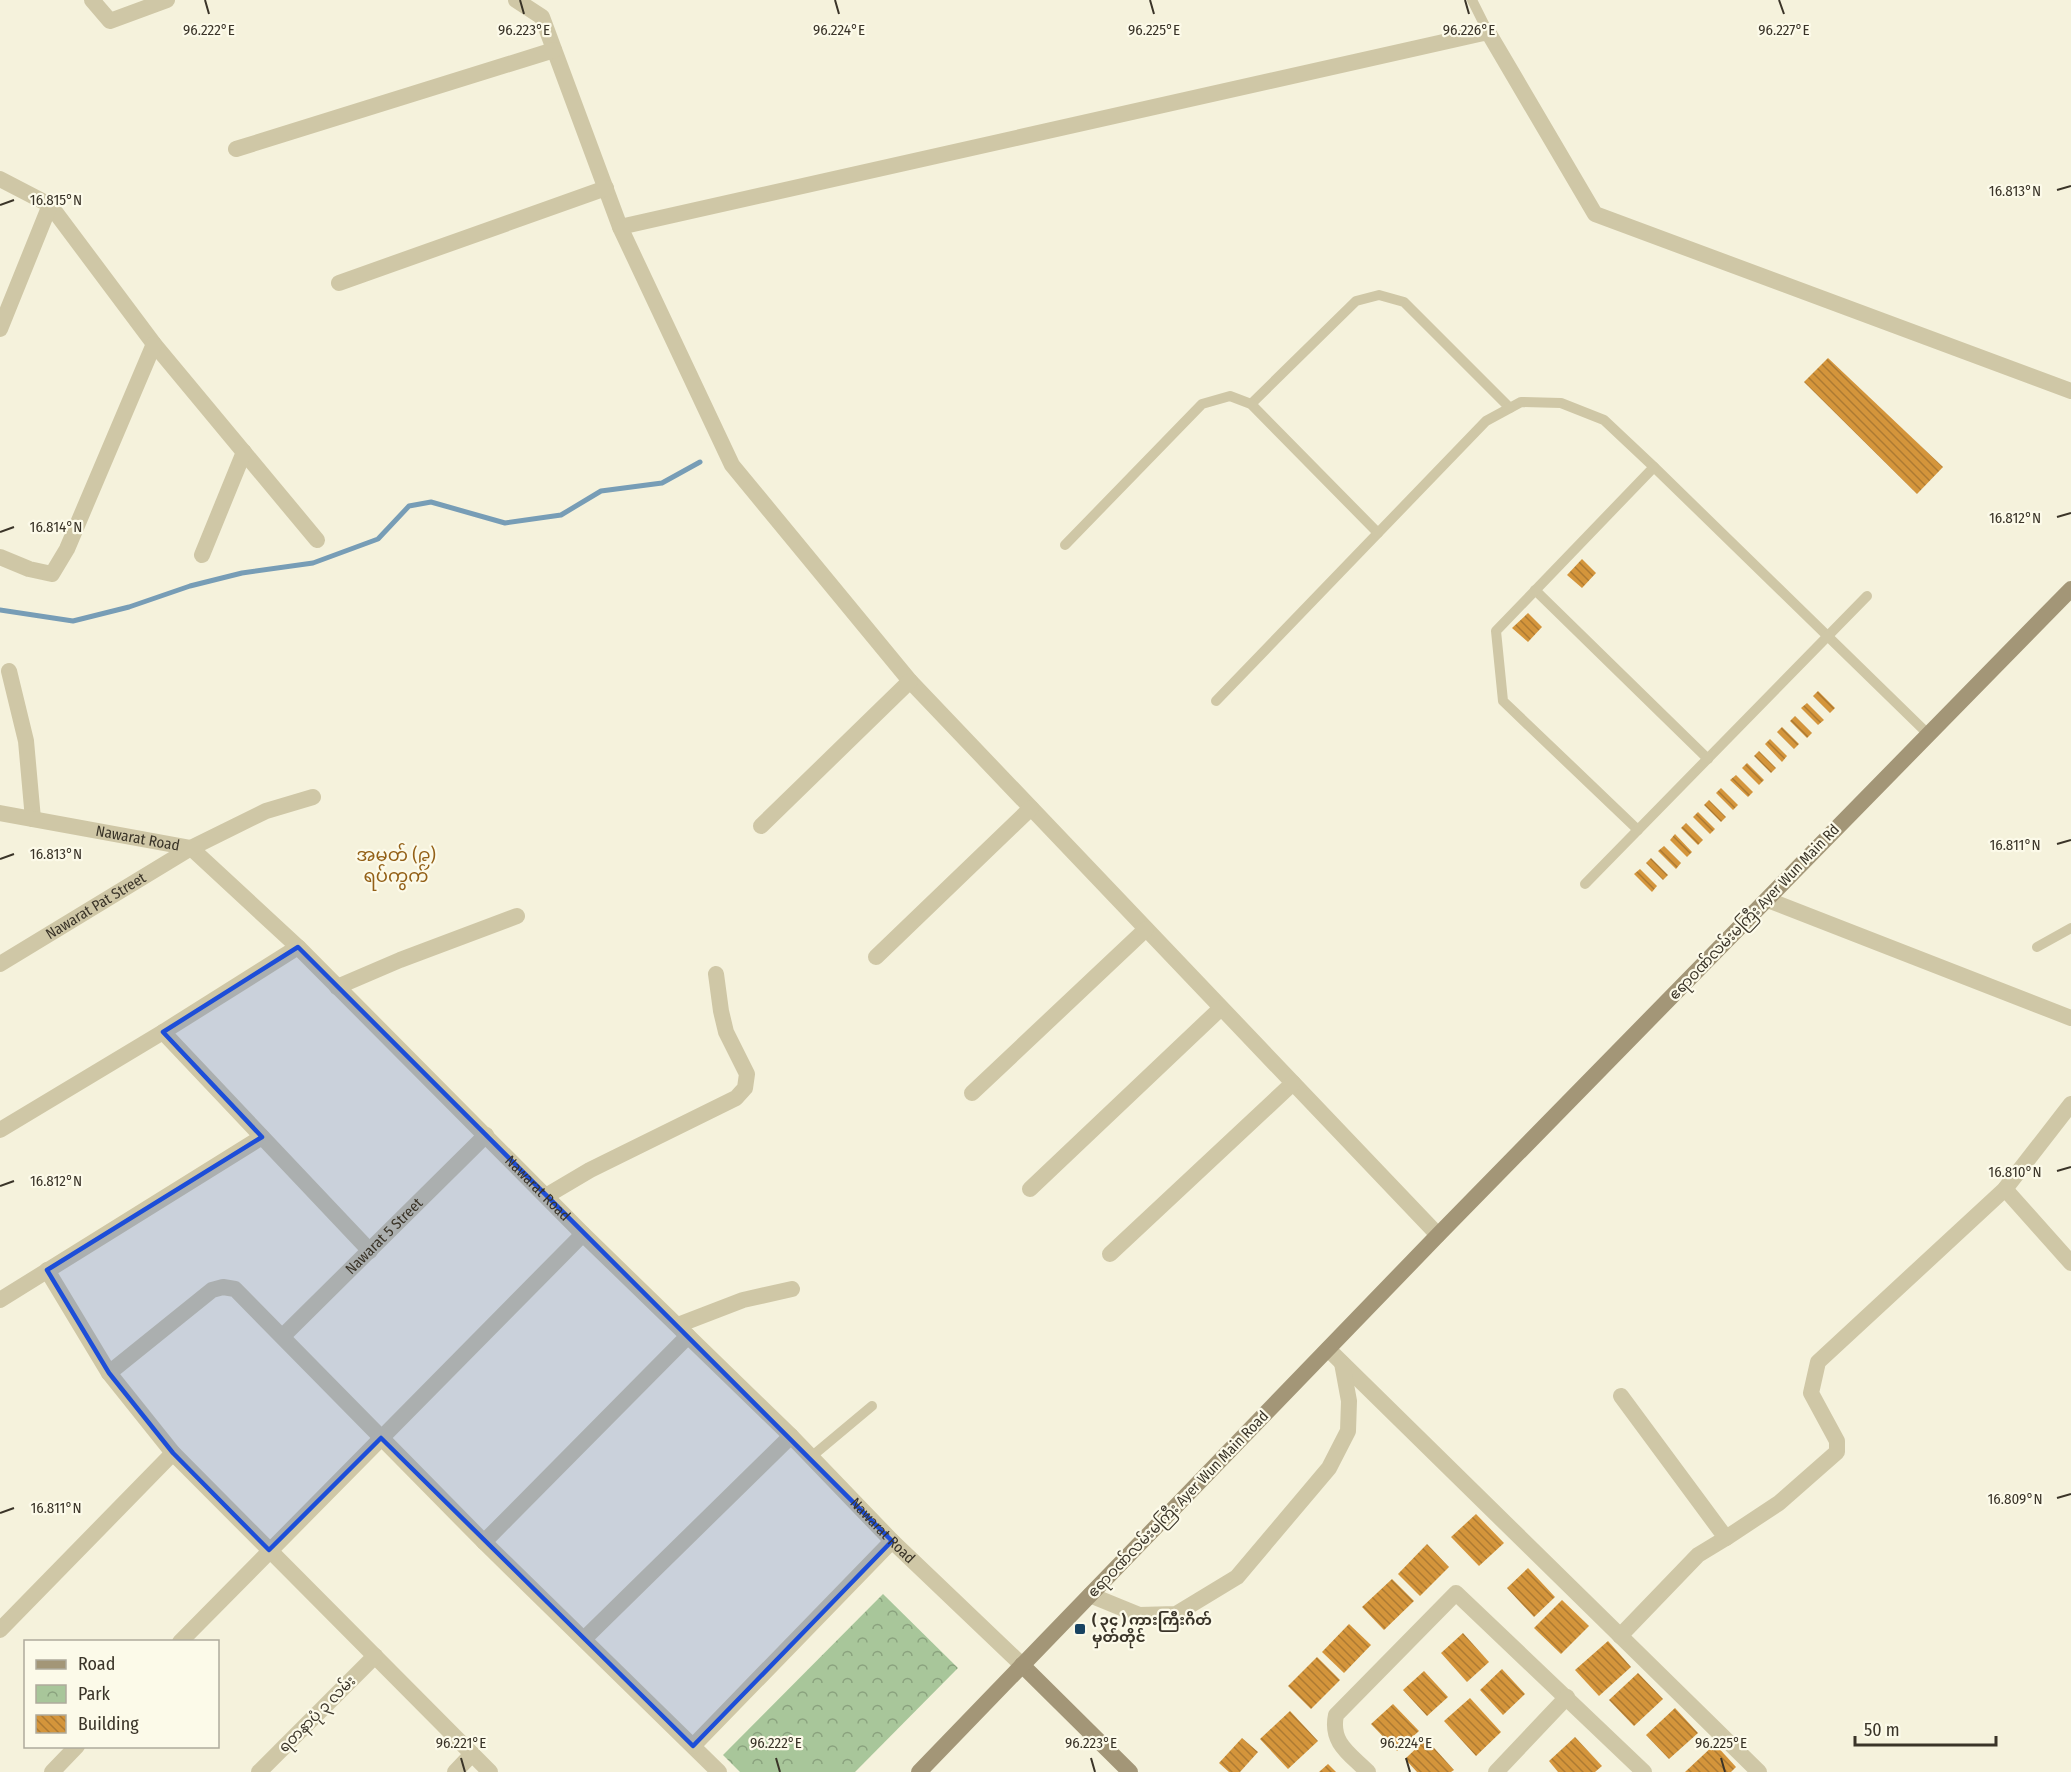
<svg xmlns="http://www.w3.org/2000/svg" width="2071" height="1772" viewBox="0 0 2071 1772" font-family="'Fira Sans Condensed','Noto Sans Myanmar',sans-serif">
	<style>
		.park { fill: url(#park-crowns) }
		.lines { fill: none; stroke-linecap: round; stroke-linejoin: round }
		.stream { stroke: #779db6; stroke-width: 5 }
		.building { fill: url(#building-back-hatch) }
		.service { stroke: #cfc7a6; stroke-width: 10 }
		.minor { stroke: #cfc7a6; stroke-width: 16 }
		.secondary { stroke: #a39677; stroke-width: 16 }
		.marked { fill: #1d4ed8; fill-opacity: 0.2; stroke: #1d4ed8; stroke-width: 4.5; stroke-linejoin: round }
		.ticks { fill: none; stroke: #3a3428; stroke-width: 2 }
		.poi-dot { fill: #184361; stroke: #fcfae9; stroke-width: 2 }
		.labels { text-anchor: middle; stroke-width: 4.5; stroke-linejoin: round; paint-order: stroke }
		.street-label { font-size: 15px; fill: #3a3428; stroke: #fcfae9 }
		.poi-label { font-size: 15px; font-weight: bold; fill: #3a3428; stroke: #fcfae9; text-anchor: start }
		.quarter-label { font-size: 18px; fill: #936017; stroke: #fcfae9 }
		.ticks-label { font-size: 15px; text-anchor: middle; fill: #3a3428; stroke: #fcfae9; stroke-width: 4.5; stroke-linejoin: round; paint-order: stroke }
	</style>
	<defs>
		<pattern id="park-crowns" width="20" height="18" patternUnits="userSpaceOnUse" patternTransform="scale(1.5)"><rect width="20" height="18" fill="#a8c69a"/><path d="M2 6a3 3 0 1 1 6 0M12 15a3 3 0 1 1 6 0" fill="none" stroke="#8aa27e"/></pattern>
		<pattern id="building-back-hatch" width="6" height="6" patternUnits="userSpaceOnUse" patternTransform="scale(1.5)"><rect width="6" height="6" fill="#d4953b"/><path d="M-1 5l2 2M0 0l6 6M5-1l2 2" fill="none" stroke="#ad7a32"/></pattern>
	</defs>
	<rect width="100%" height="100%" fill="#f5f2dc"/>
	<path class="park" d="M883 1594 958 1668 855 1772H740L723 1755Z"/>
	<g class="lines">
		<path class="stream" d="M0 610 73 621 129 607 190 586 242 573 313 563 378 539 409 506 431 502 505 523 561 515 601 491 662 483 700 462"/>
	</g>
	<g class="building">
		<path d="M1828 358 1943 467 1917 494 1804 382Z"/>
		<path d="M1582 559 1596 573 1582 588 1567 575Z"/>
		<path d="M1528 613 1542 627 1528 642 1512 628Z"/>
		<path d="M1818 691 1835 708 1830 713 1813 696Z"/>
		<path d="M1807 703 1824 720 1818 725 1801 708Z"/>
		<path d="M1795 716 1812 733 1807 738 1790 721Z"/>
		<path d="M1782 727 1799 744 1794 749 1777 732Z"/>
		<path d="M1770 739 1787 756 1782 762 1765 744Z"/>
		<path d="M1759 751 1776 768 1771 773 1754 756Z"/>
		<path d="M1747 763 1764 780 1759 785 1742 768Z"/>
		<path d="M1736 775 1753 792 1748 797 1730 780Z"/>
		<path d="M1721 788 1738 805 1733 810 1716 793Z"/>
		<path d="M1709 800 1726 817 1721 822 1704 805Z"/>
		<path d="M1698 812 1715 829 1710 834 1693 817Z"/>
		<path d="M1686 823 1703 840 1698 845 1681 828Z"/>
		<path d="M1675 834 1692 852 1687 857 1670 840Z"/>
		<path d="M1664 846 1681 863 1676 869 1658 851Z"/>
		<path d="M1651 858 1668 875 1663 880 1646 863Z"/>
		<path d="M1640 869 1657 886 1652 892 1634 874Z"/>
		<path d="M1476 1514 1504 1543 1479 1566 1451 1537Z"/>
		<path d="M1427 1544 1449 1567 1420 1596 1398 1574Z"/>
		<path d="M1528 1568 1555 1597 1534 1617 1507 1588Z"/>
		<path d="M1392 1579 1414 1601 1384 1630 1362 1607Z"/>
		<path d="M1562 1600 1589 1626 1561 1654 1534 1628Z"/>
		<path d="M1349 1624 1371 1645 1344 1673 1322 1652Z"/>
		<path d="M1463 1633 1489 1662 1467 1682 1441 1653Z"/>
		<path d="M1608 1641 1631 1667 1599 1696 1575 1670Z"/>
		<path d="M1317 1657 1340 1680 1311 1709 1288 1686Z"/>
		<path d="M1502 1669 1525 1694 1503 1715 1480 1690Z"/>
		<path d="M1424 1671 1448 1697 1427 1716 1403 1690Z"/>
		<path d="M1638 1673 1663 1699 1634 1726 1609 1700Z"/>
		<path d="M1470 1698 1501 1732 1476 1756 1444 1721Z"/>
		<path d="M1393 1704 1419 1731 1397 1751 1371 1724Z"/>
		<path d="M1675 1708 1698 1733 1669 1759 1646 1735Z"/>
		<path d="M1290 1711 1318 1741 1288 1769 1260 1739Z"/>
		<path d="M1575 1737 1602 1766 1595 1772H1558L1549 1761Z"/>
		<path d="M1242 1738 1258 1752 1240 1772H1229L1219 1763Z"/>
		<path d="M1426 1739 1454 1770 1451 1772H1417L1405 1759Z"/>
		<path d="M1715 1744 1736 1767 1731 1772H1685Z"/>
		<path d="M1328 1764 1336 1772H1319Z"/>
	</g>
	<g class="lines">
		<g class="service">
			<path d="M1472 0 1488 32"/>
			<path d="M1251 404 1356 301 1379 295 1404 302 1510 408"/>
			<path d="M1065 545 1202 404 1230 396 1251 404 1378 533"/>
			<path d="M1535 590 1708 759"/>
			<path d="M1216 701 1486 421 1521 402 1561 403 1604 420 1654 467 1928 734"/>
			<path d="M1638 830 1503 701 1496 631 1654 467"/>
			<path d="M1585 884 1867 596"/>
			<path d="M2037 947 2071 928"/>
			<path d="M811 1457 872 1406"/>
		</g>
		<g class="minor">
			<path d="M92 0 110 21 167 0"/>
			<path d="M516 0 542 17 620 227 732 465 910 681 1438 1235"/>
			<path d="M236 149 554 50"/>
			<path d="M0 179 50 205 154 344 317 540"/>
			<path d="M620 227 1488 32 1595 214 2071 391"/>
			<path d="M339 283 606 188"/>
			<path d="M0 329 50 205"/>
			<path d="M202 555 244 452"/>
			<path d="M0 557 29 569 52 574 67 549 154 344"/>
			<path d="M9 671 26 741 33 819"/>
			<path id="s1" d="M0 813 191 848 298 947 583 1234 791 1436 892 1541 1022 1665"/>
			<path d="M761 826 910 681"/>
			<path d="M1768 900 2071 1018"/>
			<path d="M876 957 1031 808"/>
			<path id="s2" d="M0 964 191 848 266 811 313 797"/>
			<path d="M337 987 400 960 517 916"/>
			<path d="M163 1032 370 1251"/>
			<path d="M972 1093 1146 929"/>
			<path d="M0 1130 163 1032 298 947"/>
			<path d="M1030 1189 1221 1008"/>
			<path d="M2005 1189 2071 1263"/>
			<path d="M546 1196 590 1170 736 1098 745 1088 747 1074 726 1032 721 1011 716 974"/>
			<path d="M1110 1254 1293 1083"/>
			<path d="M47 1270 109 1373 173 1453 490 1772"/>
			<path d="M0 1300 262 1137"/>
			<path d="M678 1325 743 1300 792 1289"/>
			<path id="s3" d="M283 1336 486 1135"/>
			<path d="M1328 1349 1759 1772"/>
			<path d="M109 1373 212 1290 223 1287 235 1289 484 1542 719 1772"/>
			<path d="M1726 1538 1779 1503 1837 1452V1441L1811 1393 1818 1362 2005 1189 2071 1104"/>
			<path d="M484 1542 688 1336"/>
			<path d="M1090 1595 1139 1615 1176 1614 1237 1577 1329 1468 1348 1431 1349 1401 1342 1363"/>
			<path d="M0 1630 173 1453"/>
			<path d="M1620 1636 1698 1555 1726 1538 1621 1396"/>
			<path d="M584 1639 791 1436"/>
			<path d="M180 1642 583 1234"/>
			<path d="M693 1746 892 1541"/>
			<path d="M52 1772 77 1746"/>
			<path d="M259 1772 375 1656"/>
			<path d="M455 1772 472 1754"/>
			<path d="M1368 1772C1350 1754 1330 1743 1336 1715L1456 1593 1644 1772"/>
			<path d="M1496 1772 1567 1697"/>
		</g>
		<g class="secondary">
			<path d="M1022 1665 1130 1772"/>
			<path d="M919 1772 1438 1235 2071 589"/>
		</g>
	</g>
	<path class="marked" d="M298 947 892 1541 693 1746 381 1438 269 1550 173 1453 109 1373 47 1270 262 1137 163 1032Z"/>
	<path class="ticks" d="M205 0 209 14M520 0 524 14M835 0 839 14M1150 0 1154 14M1465 0 1469 14M1779 0 1784 14M2057 190 2071 186M0 205 14 200M2057 517 2071 513M0 532 14 527M2057 844 2071 840M0 859 14 854M2057 1171 2071 1167M0 1186 14 1181M2057 1498 2071 1494M0 1513 14 1508M461 1758 465 1772M776 1758 780 1772M1091 1758 1095 1772M1406 1758 1410 1772M1721 1758 1725 1772"/>
	<rect class="poi-dot" x="1074" y="1623" width="12" height="12" rx="3"/>
	<g class="labels">
		<g class="street-label">
			<text dy="5" stroke="none"><textPath href="#s1" startOffset="140">Nawarat Road</textPath></text>
			<text dy="5" stroke="none"><textPath href="#s2" startOffset="112">Nawarat Pat Street</textPath></text>
			<text transform="translate(1754 912) rotate(-46)" y="5">ဧရာဝဏ်လမ်းမကြီး Ayer Wun Main Rd</text>
			<text dy="5" stroke="none"><textPath href="#s1" startOffset="680">Nawarat Road</textPath></text>
			<text dy="5" stroke="none"><textPath href="#s3" startOffset="142">Nawarat 5 Street</textPath></text>
			<text transform="translate(1178 1504) rotate(-46)" y="5">ဧရာဝဏ်လမ်းမကြီး Ayer Wun Main Road</text>
			<text dy="5" stroke="none"><textPath href="#s1" startOffset="1166">Nawarat Road</textPath></text>
			<text transform="translate(317 1714) rotate(-45)" y="5">ရတနာပုံ ၃ လမ်း</text>
		</g>
		<g class="poi-label">
			<text x="1092" y="1625">( ၃၄ ) ကားကြီးဂိတ်<tspan x="1092" dy="17">မှတ်တိုင်</tspan></text>
		</g>
		<g class="quarter-label">
			<text x="396" y="861">အမှတ် (၉)<tspan x="396" dy="21">ရပ်ကွက်</tspan></text>
		</g>
	</g>
	<g class="ticks-label">
		<text x="209" y="35">96.222°E</text>
		<text x="524" y="35">96.223°E</text>
		<text x="839" y="35">96.224°E</text>
		<text x="1154" y="35">96.225°E</text>
		<text x="1469" y="35">96.226°E</text>
		<text x="1784" y="35">96.227°E</text>
		<text x="2015" y="196">16.813°N</text>
		<text x="56" y="205">16.815°N</text>
		<text x="2015" y="523">16.812°N</text>
		<text x="56" y="532">16.814°N</text>
		<text x="2015" y="850">16.811°N</text>
		<text x="56" y="859">16.813°N</text>
		<text x="2015" y="1177">16.810°N</text>
		<text x="56" y="1186">16.812°N</text>
		<text x="2015" y="1504">16.809°N</text>
		<text x="56" y="1513">16.811°N</text>
		<text x="461" y="1748">96.221°E</text>
		<text x="776" y="1748">96.222°E</text>
		<text x="1091" y="1748">96.223°E</text>
		<text x="1406" y="1748">96.224°E</text>
		<text x="1721" y="1748">96.225°E</text>
	</g>
	<rect x="24" y="1640" width="195" height="108" fill="#fcfae9" stroke="#aeab9c" stroke-width="1.5"/>
	<rect x="36" y="1660" width="30" height="9" fill="#a39677" stroke="#aeab9c" stroke-width="1.5"/>
	<text x="78" y="1670" font-size="18" fill="#3a3428">Road</text>
	<rect x="36" y="1685" width="30" height="18" fill="url(#park-crowns)" stroke="#aeab9c" stroke-width="1.5"/>
	<text x="78" y="1700" font-size="18" fill="#3a3428">Park</text>
	<rect x="36" y="1715" width="30" height="18" fill="url(#building-back-hatch)" stroke="#aeab9c" stroke-width="1.5"/>
	<text x="78" y="1730" font-size="18" fill="#3a3428">Building</text>
	<path d="M1855 1736v9h141v-9" fill="none" stroke="#3a3428" stroke-width="3"/>
	<text x="1864" y="1736" font-size="18" fill="#3a3428" stroke="#fcfae9" stroke-width="4.5" paint-order="stroke">50 m</text>
</svg>
